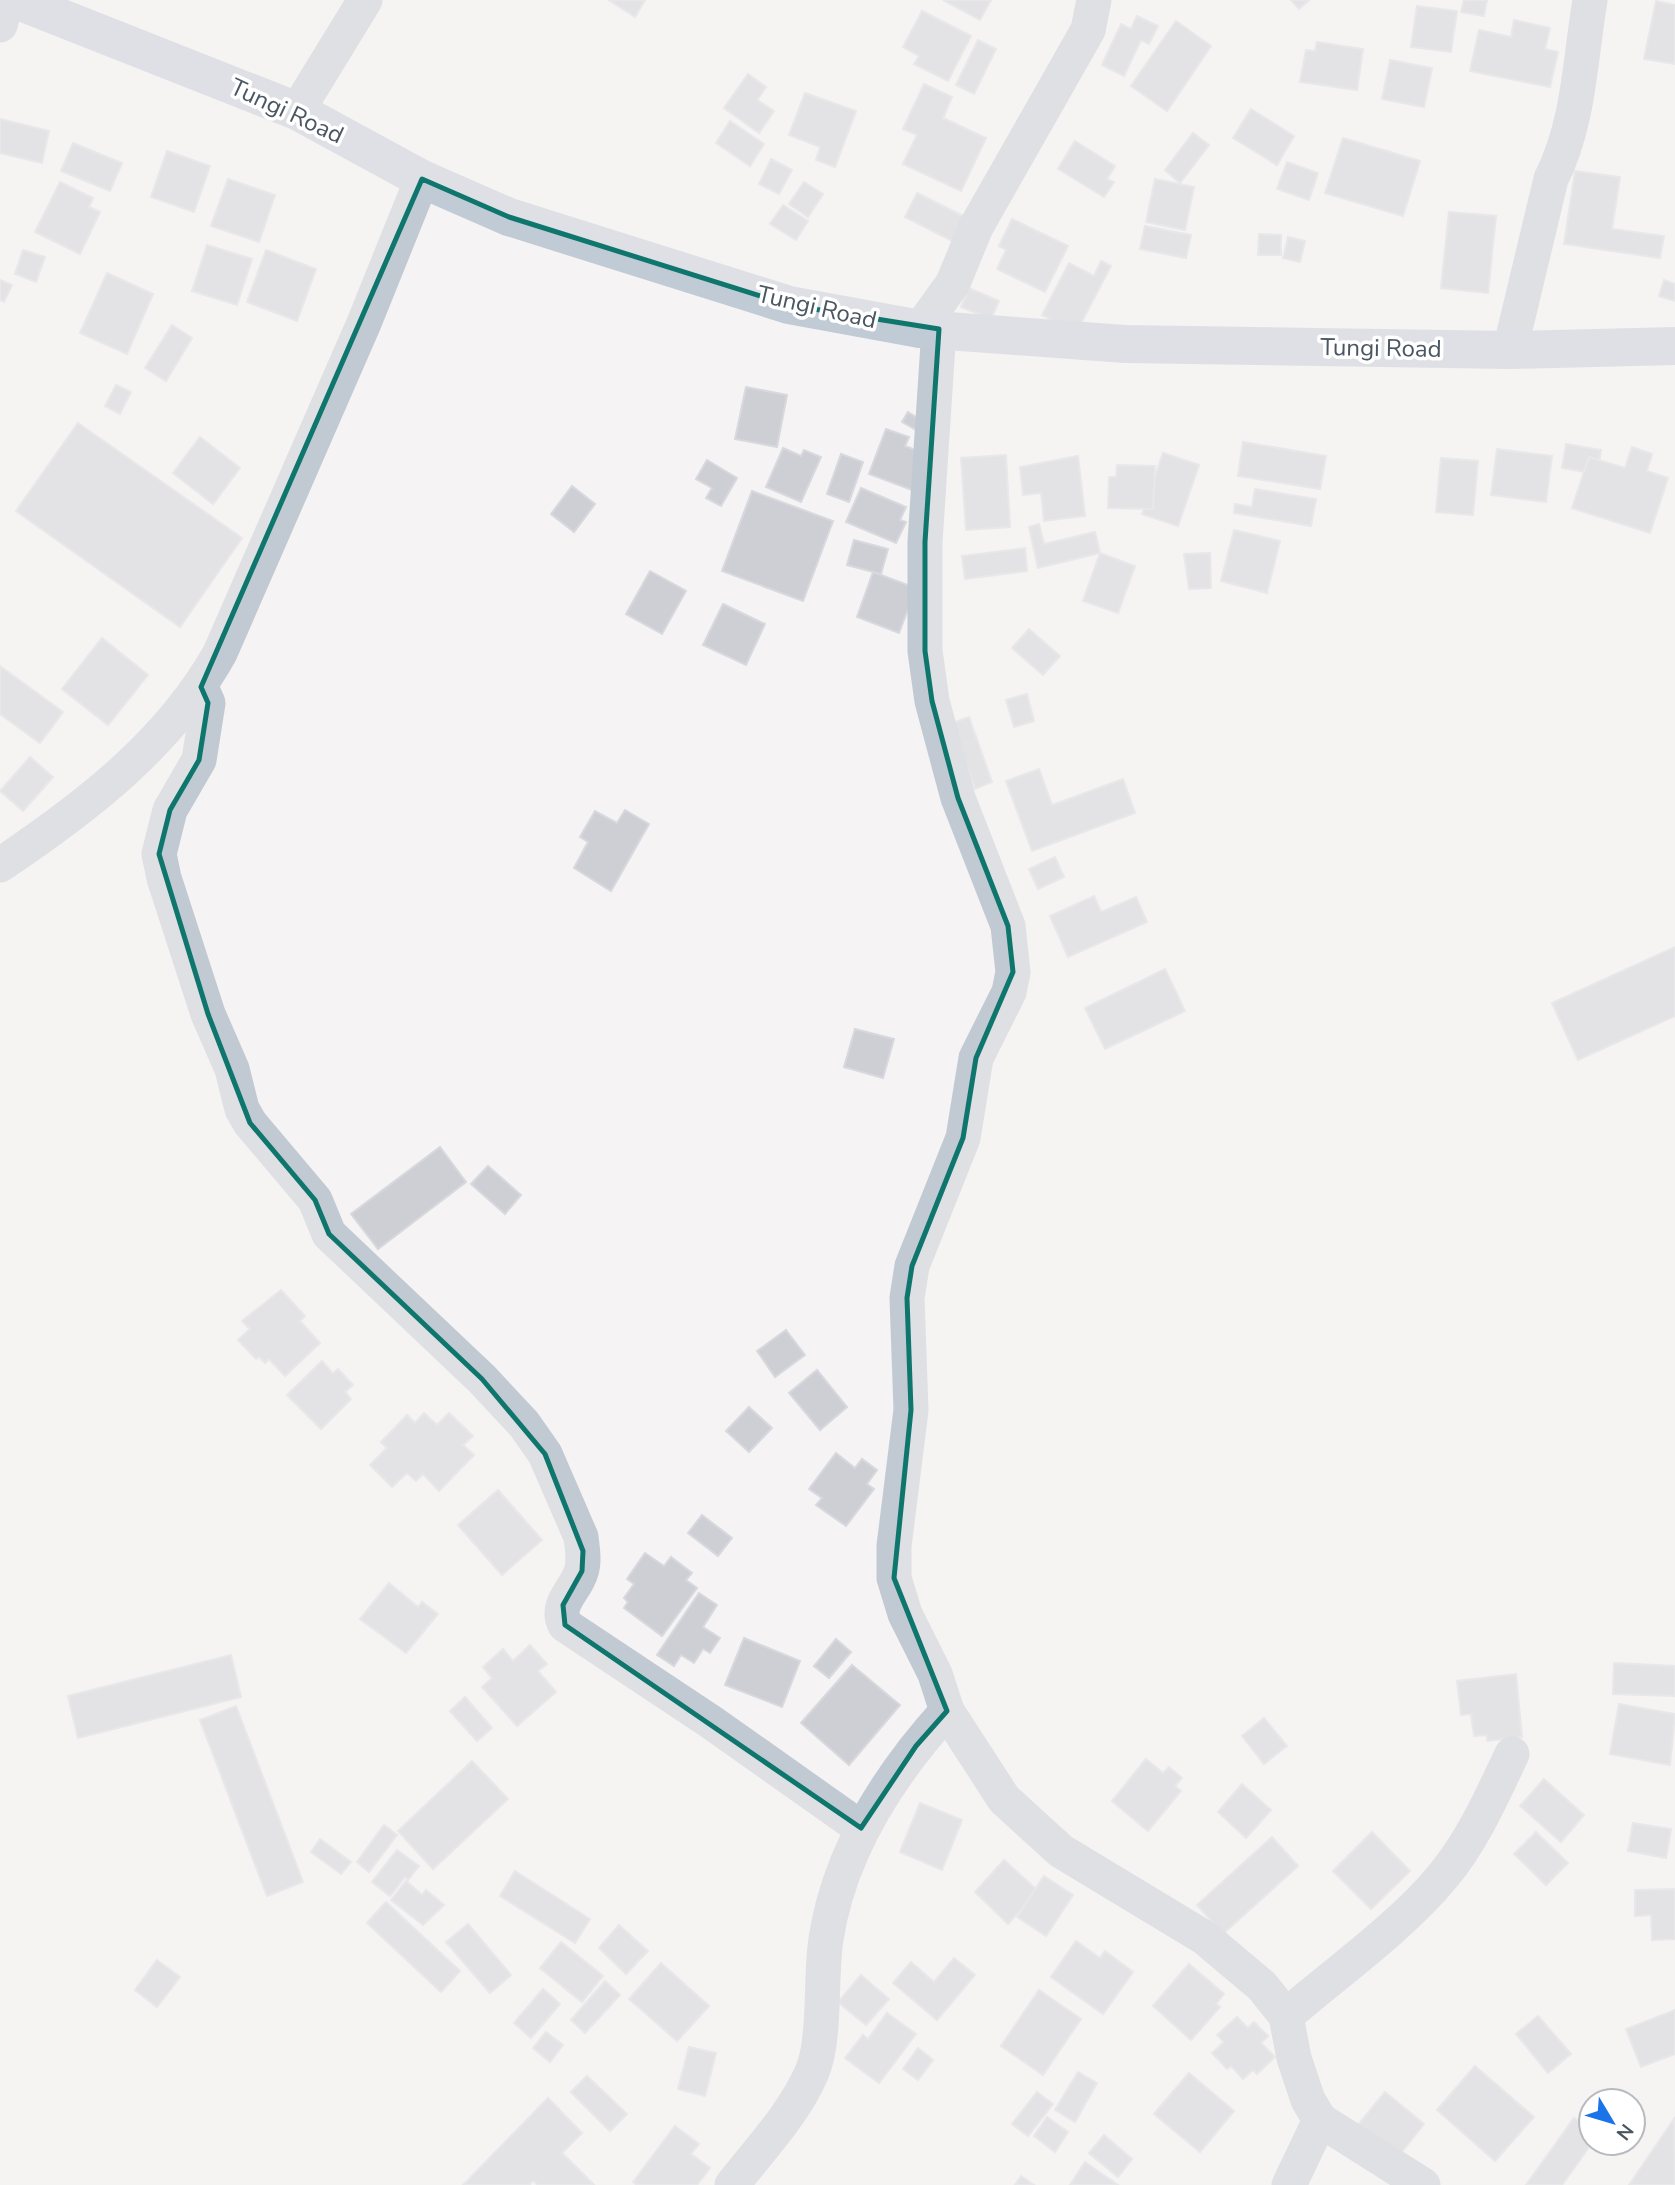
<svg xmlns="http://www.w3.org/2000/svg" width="1675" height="2185" viewBox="0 0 1675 2185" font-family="'Nunito Sans',sans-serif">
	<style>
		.building { fill: #cdcfd5; stroke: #d7d9de; stroke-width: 2 }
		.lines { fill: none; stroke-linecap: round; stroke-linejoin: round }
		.minor { stroke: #c1cad2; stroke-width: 35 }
		.secondary { stroke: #c1cbd6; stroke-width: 38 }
		.marked { fill: none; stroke: #0f766e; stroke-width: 5; stroke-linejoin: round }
		.labels { text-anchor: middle; stroke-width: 7; stroke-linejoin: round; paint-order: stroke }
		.street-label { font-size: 24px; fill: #4a5661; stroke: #fff }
	</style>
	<rect width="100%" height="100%" fill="#f5f3f3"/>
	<g class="building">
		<path d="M609 0H645L635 17Z"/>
		<path d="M943 0H991L980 20Z"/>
		<path d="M1291 0H1309L1299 9Z"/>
		<path d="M1464 0H1487L1484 16 1461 12Z"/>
		<path d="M1656 1 1675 5V64L1644 59Z"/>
		<path d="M1417 6 1457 11 1451 52 1411 47Z"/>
		<path d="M922 11 971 36 948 81 914 64 919 56 903 47Z"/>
		<path d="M1137 16 1158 26 1149 44 1141 40 1124 76 1102 65 1121 24 1131 29Z"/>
		<path d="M1514 20 1550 28 1545 49 1558 52 1550 87 1470 71 1479 30 1511 37Z"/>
		<path d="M1176 21 1211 46 1167 111 1131 86Z"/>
		<path d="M978 40 996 49 974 94 956 85Z"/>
		<path d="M1317 42 1363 49 1357 90 1300 82 1306 50 1315 51Z"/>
		<path d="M1390 60 1432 68 1424 107 1382 99Z"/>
		<path d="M748 74 766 87 757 100 774 111 759 133 724 108Z"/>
		<path d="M924 84 952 97 943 118 986 138 961 191 903 164 917 135 903 129Z"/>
		<path d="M805 93 856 111 835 167 816 160 820 147 789 135Z"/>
		<path d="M1251 109 1294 136 1277 165 1233 138Z"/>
		<path d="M0 119 49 131 42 163 0 153Z"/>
		<path d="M730 121 764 144 750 166 716 143Z"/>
		<path d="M1193 133 1209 145 1180 183 1165 170Z"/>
		<path d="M1343 138 1420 161 1403 216 1325 193Z"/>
		<path d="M1075 141 1115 166 1107 179 1114 182 1104 197 1058 169Z"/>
		<path d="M73 143 122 163 110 191 61 171Z"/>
		<path d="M167 151 210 166 194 212 151 197Z"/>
		<path d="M771 159 792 170 779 194 759 184Z"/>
		<path d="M1287 162 1318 173 1309 200 1277 189Z"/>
		<path d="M1575 171 1620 177 1612 229 1664 236 1660 258 1564 244Z"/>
		<path d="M228 179 275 195 259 242 211 226Z"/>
		<path d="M1155 179 1194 187 1185 230 1146 222Z"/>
		<path d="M60 182 93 198 89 207 100 212 80 254 35 232Z"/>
		<path d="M804 182 823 194 808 217 789 204Z"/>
		<path d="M917 193 967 218 954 242 905 217Z"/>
		<path d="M783 205 808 221 796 240 770 224Z"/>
		<path d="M1449 212 1496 216 1488 293 1441 288Z"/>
		<path d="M1012 219 1068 246 1045 292 997 269 1006 250 999 246Z"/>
		<path d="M1145 226 1191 235 1186 258 1140 249Z"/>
		<path d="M1259 234 1281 235V255H1258Z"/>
		<path d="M1288 237 1305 241 1300 262 1283 258Z"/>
		<path d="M207 245 252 259 237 305 192 291Z"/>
		<path d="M23 250 45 257 36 282 15 274Z"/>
		<path d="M266 250 316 269 297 321 247 302Z"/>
		<path d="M1101 261 1111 266 1076 333 1042 315 1069 263 1094 276Z"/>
		<path d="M107 273 153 294 127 354 80 333Z"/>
		<path d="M0 280 12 285 4 302 0 300Z"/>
		<path d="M1664 280 1675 284V301L1659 296Z"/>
		<path d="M969 288 999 301 991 319 961 307Z"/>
		<path d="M172 325 192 338 166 381 145 368Z"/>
		<path d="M116 385 131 392 120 414 105 406Z"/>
		<path d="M746 387 787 395 777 447 735 439Z"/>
		<path d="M908 412 924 422 918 431 902 422Z"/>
		<path d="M78 423 242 538 180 627 16 511Z"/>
		<path d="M886 429 909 437 905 446 926 454 912 490 869 474Z"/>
		<path d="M200 437 240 468 213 504 173 473Z"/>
		<path d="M1243 442 1326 456 1320 489 1238 476Z"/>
		<path d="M1566 444 1601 450 1597 474 1562 468Z"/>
		<path d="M1632 447 1652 454 1647 471 1668 478 1650 533 1572 508 1589 457 1625 468Z"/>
		<path d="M783 448 801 456 804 450 821 457 801 502 766 487Z"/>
		<path d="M1497 449 1552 456 1546 502 1491 495Z"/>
		<path d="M1163 453 1199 465 1178 526 1142 514Z"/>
		<path d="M841 454 863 462 849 502 827 494Z"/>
		<path d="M1006 455 1010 527 966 530 961 458Z"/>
		<path d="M1078 456 1085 516 1044 521 1041 493 1023 495 1020 467Z"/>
		<path d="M1441 458 1478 461 1473 515 1436 512Z"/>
		<path d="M707 460 737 478 721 506 706 498 712 488 696 479Z"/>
		<path d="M1117 465 1155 466 1153 509 1108 508 1109 477H1116Z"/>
		<path d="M572 486 595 504 574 532 551 514Z"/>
		<path d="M861 488 906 507 900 520 906 522 896 543 846 522Z"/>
		<path d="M1255 489 1316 499 1311 526 1234 513 1235 504 1252 507Z"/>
		<path d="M752 491 833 521 803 601 722 571Z"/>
		<path d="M1039 524 1044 544 1095 532 1100 553 1038 568 1029 527Z"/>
		<path d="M1234 530 1280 541 1267 593 1221 581Z"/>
		<path d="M854 540 888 549 881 574 847 565Z"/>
		<path d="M1025 548 1027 571 965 579 962 556Z"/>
		<path d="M1100 553 1135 566 1118 613 1083 601Z"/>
		<path d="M1210 553 1211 588 1189 589 1184 554Z"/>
		<path d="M650 571 686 591 662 634 626 614Z"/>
		<path d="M873 572 916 588 899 633 857 617Z"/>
		<path d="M723 604 765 624 746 665 703 645Z"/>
		<path d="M1029 629 1060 656 1043 675 1012 648Z"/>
		<path d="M102 638 148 675 108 725 62 689Z"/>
		<path d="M0 666 63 712 40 743 0 714Z"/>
		<path d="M1027 694 1034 721 1014 727 1006 700Z"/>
		<path d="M969 717 992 782 975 789 952 723Z"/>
		<path d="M30 757 53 777 23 811 0 791Z"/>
		<path d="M1039 769 1052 805 1123 779 1135 813 1032 851 1006 781Z"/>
		<path d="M625 810 649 824 611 891 574 868 588 842 580 837 595 811 617 823Z"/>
		<path d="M1055 857 1064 877 1038 889 1029 869Z"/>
		<path d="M1094 896 1101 912 1136 897 1147 922 1068 957 1050 916Z"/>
		<path d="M1675 947V1016L1578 1060 1552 1003Z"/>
		<path d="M1165 969 1185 1011 1105 1049 1085 1008Z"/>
		<path d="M855 1029 894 1039 883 1078 844 1067Z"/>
		<path d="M440 1147 466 1182 378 1249 351 1214Z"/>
		<path d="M488 1166 521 1195 505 1214 471 1184Z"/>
		<path d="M281 1290 305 1316 300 1321 320 1343 285 1376 269 1359 265 1363 259 1357 256 1359 238 1340 250 1329 242 1321Z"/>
		<path d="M786 1330 805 1355 775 1377 757 1351Z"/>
		<path d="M322 1361 333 1374 338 1369 353 1385 345 1392 351 1399 321 1429 287 1395Z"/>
		<path d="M817 1370 847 1407 820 1430 789 1393Z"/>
		<path d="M749 1407 772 1428 749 1452 726 1431Z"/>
		<path d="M424 1413 437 1425 449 1413 473 1436 463 1445 474 1455 439 1491 423 1474 416 1481 407 1473 392 1487 370 1465 387 1448 381 1442 407 1415 415 1423Z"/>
		<path d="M836 1453 855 1468 862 1459 877 1470 867 1484 874 1489 846 1526 816 1505 822 1498 809 1489Z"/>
		<path d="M498 1490 542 1540 502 1575 458 1525Z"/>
		<path d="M702 1515 732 1538 718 1556 688 1533Z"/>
		<path d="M645 1553 664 1566 671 1557 692 1573 686 1580 697 1588 662 1636 624 1608 628 1602 624 1598 634 1584 627 1579Z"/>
		<path d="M389 1583 418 1607 422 1602 438 1614 406 1653 360 1619Z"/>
		<path d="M699 1593 717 1605 703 1627 720 1638 710 1653 703 1649 694 1663 681 1655 674 1666 657 1655Z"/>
		<path d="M744 1638 800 1661 782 1707 725 1685Z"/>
		<path d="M836 1639 851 1652 829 1678 814 1666Z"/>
		<path d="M530 1645 547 1664 538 1671 556 1692 517 1726 482 1687 492 1678 483 1667 503 1649 513 1661Z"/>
		<path d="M231 1655 241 1697 78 1738 68 1696Z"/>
		<path d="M1614 1663 1675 1666V1696L1613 1694Z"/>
		<path d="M852 1665 900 1705 849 1765 801 1723Z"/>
		<path d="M1516 1674 1522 1737 1487 1741V1735L1474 1736 1471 1714 1461 1715 1457 1681Z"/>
		<path d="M465 1697 492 1728 477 1741 450 1711Z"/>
		<path d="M1619 1704 1675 1714 1670 1765 1610 1754Z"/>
		<path d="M236 1706 303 1882 267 1896 200 1720Z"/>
		<path d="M1264 1718 1287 1746 1264 1764 1242 1736Z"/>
		<path d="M1146 1759 1163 1773 1169 1767 1182 1778 1175 1786 1181 1791 1148 1831 1112 1801Z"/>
		<path d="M472 1761 508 1799 433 1869 398 1831Z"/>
		<path d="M1544 1779 1584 1815 1561 1842 1520 1806Z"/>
		<path d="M1242 1784 1271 1810 1246 1838 1218 1812Z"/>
		<path d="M920 1803 962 1820 942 1870 900 1852Z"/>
		<path d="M1633 1823 1671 1829 1666 1858 1628 1851Z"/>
		<path d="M384 1825 397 1835 369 1872 357 1862Z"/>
		<path d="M1372 1832 1410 1871 1371 1909 1333 1871Z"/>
		<path d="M1536 1832 1568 1863 1546 1885 1514 1854Z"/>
		<path d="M1272 1837 1298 1866 1223 1934 1197 1905Z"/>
		<path d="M320 1839 351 1862 341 1874 311 1852Z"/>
		<path d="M397 1850 419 1866 408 1880 405 1877 390 1896 372 1882Z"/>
		<path d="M1004 1860 1038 1891 1008 1924 975 1892Z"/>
		<path d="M515 1871 590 1919 575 1943 500 1896Z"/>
		<path d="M1044 1876 1073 1895 1046 1936 1017 1917Z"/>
		<path d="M406 1881 422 1895 426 1890 444 1905 423 1925 391 1900Z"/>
		<path d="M1675 1889V1939L1652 1940 1651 1915 1635 1916V1890Z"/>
		<path d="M386 1902 460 1971 441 1992 367 1923Z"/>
		<path d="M468 1924 511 1975 490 1993 446 1942Z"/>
		<path d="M619 1925 648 1951 626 1974 599 1948Z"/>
		<path d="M1076 1941 1100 1958 1105 1951 1133 1972 1103 2014 1051 1977Z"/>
		<path d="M561 1942 603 1976 582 2002 540 1968Z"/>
		<path d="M954 1958 975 1975 937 2020 893 1983 911 1962 934 1982Z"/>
		<path d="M157 1960 180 1977 157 2007 135 1990Z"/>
		<path d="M661 1963 709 2006 677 2041 629 1999Z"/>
		<path d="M1189 1964 1224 1994 1216 2004 1220 2007 1191 2040 1153 2006Z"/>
		<path d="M861 1975 889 1999 866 2025 838 2002Z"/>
		<path d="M605 1981 620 1995 585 2033 571 2020Z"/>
		<path d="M543 1989 560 2004 531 2038 514 2023Z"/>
		<path d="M1039 1990 1081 2019 1043 2075 1001 2046Z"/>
		<path d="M1675 2010V2054L1641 2067 1626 2029Z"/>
		<path d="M887 2013 916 2034 879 2083 845 2058 863 2035 868 2039Z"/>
		<path d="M1538 2016 1571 2054 1548 2073 1516 2034Z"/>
		<path d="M1237 2017 1248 2028 1254 2022 1268 2036 1261 2043 1275 2057 1257 2074 1253 2070 1243 2079 1231 2066 1227 2069 1212 2053 1224 2042 1217 2035Z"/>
		<path d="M546 2032 563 2045 550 2062 533 2048Z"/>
		<path d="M689 2047 716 2053 705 2096 678 2089Z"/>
		<path d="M918 2048 933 2060 918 2080 903 2069Z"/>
		<path d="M1475 2066 1534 2117 1495 2161 1437 2110Z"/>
		<path d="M1078 2072 1097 2083 1075 2122 1055 2110Z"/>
		<path d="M1189 2073 1234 2111 1200 2152 1154 2114Z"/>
		<path d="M587 2076 627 2114 610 2131 571 2092Z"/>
		<path d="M1037 2092 1053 2104 1028 2136 1012 2124Z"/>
		<path d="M1385 2092 1424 2124 1397 2158 1357 2126Z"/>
		<path d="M548 2098 582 2133 562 2153 594 2185H538L533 2181 529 2185H463Z"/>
		<path d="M1047 2117 1068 2132 1055 2152 1034 2136Z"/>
		<path d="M1574 2118 1591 2130 1592 2143 1562 2185H1526Z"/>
		<path d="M1674 2119 1675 2185H1629Z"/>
		<path d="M675 2126 699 2144 691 2154 710 2168 697 2185H637L633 2182Z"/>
		<path d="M1104 2135 1132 2159 1118 2177 1089 2153Z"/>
		<path d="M1085 2162 1118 2185H1070Z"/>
		<path d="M1021 2176 1034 2185H1015Z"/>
	</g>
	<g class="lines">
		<g class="minor">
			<path d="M0 25 7 0"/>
			<path d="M297 111 365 0"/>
			<path d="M920 329 953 283 976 227 1088 30 1094 0"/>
			<path d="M1510 350 1551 179C1579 124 1580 60 1590 0"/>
			<path d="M201 687 208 703 199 760 170 810 159 854 164 878 208 1014 232 1069 242 1109 250 1123 315 1200 329 1234 482 1379 524 1424 545 1454 581 1537C582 1547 585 1561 581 1572 576 1590 554 1604 565 1625L711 1722 861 1828"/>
			<path d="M0 865C85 808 169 744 220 653L364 323 422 179"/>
			<path d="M947 1711 1004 1799 1061 1851 1205 1938 1262 1986 1286 2016 1294 2058 1308 2100 1320 2120 1423 2185"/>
			<path d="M1286 2016C1336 1973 1402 1926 1443 1876 1473 1840 1492 1796 1512 1754"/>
			<path d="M732 2185C760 2149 794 2114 812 2072 826 2039 820 1977 826 1939 839 1853 889 1775 947 1711L935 1674 905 1614 894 1578V1546L911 1410 907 1298 912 1266 963 1138 976 1058 1009 992 1013 972 1008 926 958 798 932 701 925 651V542L939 329"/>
			<path d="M1289 2185 1320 2120"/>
		</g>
		<path class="secondary" d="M16 0 297 111 422 179 509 217 789 305 920 329 1125 344 1510 350 1675 346"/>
	</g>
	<path d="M0 0H1675V2185H0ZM422 179 509 217 789 305 939 329 925 542V651L932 701 958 798 1008 926 1013 972 976 1058 963 1138 912 1266 907 1298 911 1410 894 1578 947 1711 916 1746 861 1828 565 1625 563 1605 582 1571 583 1551 545 1454 482 1379 329 1234 315 1200 250 1123 208 1014 159 854 170 810 199 760 208 703 201 687Z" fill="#f5f3f3" fill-opacity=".55" fill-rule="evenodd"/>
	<path class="marked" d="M422 179 509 217 789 305 939 329 925 542V651L932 701 958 798 1008 926 1013 972 976 1058 963 1138 912 1266 907 1298 911 1410 894 1578 947 1711 916 1746 861 1828 565 1625 563 1605 582 1571 583 1551 545 1454 482 1379 329 1234 315 1200 250 1123 208 1014 159 854 170 810 199 760 208 703 201 687Z"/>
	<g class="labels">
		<g class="street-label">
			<text transform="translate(287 111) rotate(25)" y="8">Tungi Road</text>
			<text transform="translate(817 307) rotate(13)" y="8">Tungi Road</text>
			<text transform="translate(1381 348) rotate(1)" y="8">Tungi Road</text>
		</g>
	</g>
	<g transform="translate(1612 2122) rotate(128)"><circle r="33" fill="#ffffff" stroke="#b7bbc0" stroke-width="2"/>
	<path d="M0-5L12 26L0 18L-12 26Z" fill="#1a73e8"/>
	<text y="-10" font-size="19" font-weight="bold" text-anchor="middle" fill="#4a5661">N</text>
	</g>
</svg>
